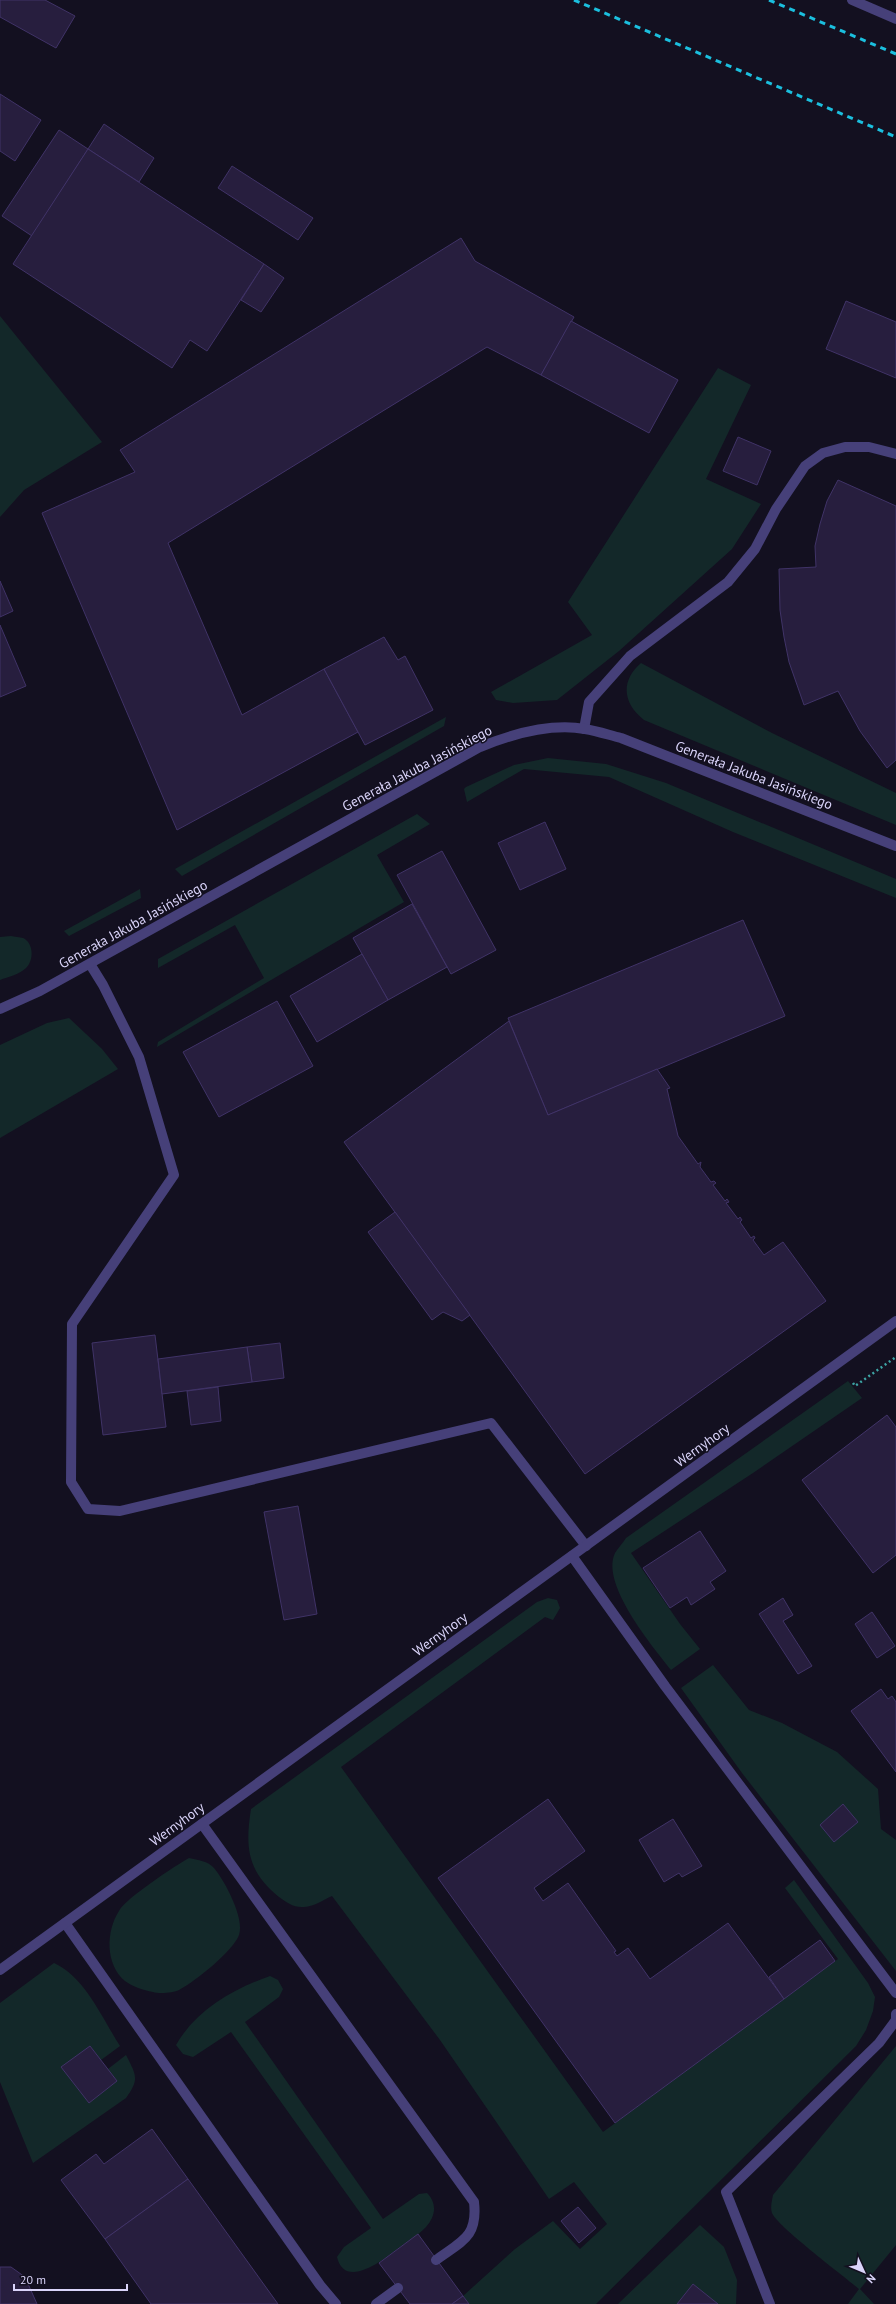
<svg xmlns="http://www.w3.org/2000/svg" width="896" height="2304" viewBox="0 0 896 2304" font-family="'PT Sans',sans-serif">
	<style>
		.green { fill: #132829 }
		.building { fill: #271e3e; stroke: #403367 }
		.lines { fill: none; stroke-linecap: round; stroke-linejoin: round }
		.path { stroke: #3da5a5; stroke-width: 2.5; stroke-dasharray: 2 3; stroke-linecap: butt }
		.service { stroke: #464079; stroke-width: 10 }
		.minor { stroke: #464079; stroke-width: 10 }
		.tertiary { stroke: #464079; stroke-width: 10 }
		.rail { stroke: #1bbfde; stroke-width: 3; stroke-dasharray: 6 5; stroke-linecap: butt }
		.labels { text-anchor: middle; stroke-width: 3; stroke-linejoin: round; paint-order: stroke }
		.street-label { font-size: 14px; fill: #dad4fa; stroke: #131020 }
	</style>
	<rect width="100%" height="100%" fill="#131020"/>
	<g class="green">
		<path d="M0 316 102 442 24 490 0 517Z"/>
		<path d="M718 368 751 385 706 479 761 504 732 549 619 651 557 700 513 703 496 700 491 692 592 635 568 602Z"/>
		<path d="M641 663 772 733 896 793V825L644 720C623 704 620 681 641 663Z"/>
		<path d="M446 717 444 726 182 876 175 869Z"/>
		<path d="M548 758 606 764 666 783 896 879V898L733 832 609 777 524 769 467 802 464 789 466 787 514 765Z"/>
		<path d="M417 814 430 824 377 855 404 902 157 1047 158 1042 264 978 235 925 158 968V959Z"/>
		<path d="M140 889 141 898 69 936 64 931Z"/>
		<path d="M11 936C14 937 20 937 23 938 34 943 34 961 26 968 20 974 8 977 0 980V937Z"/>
		<path d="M69 1018 102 1049 118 1069 0 1138V1045L47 1023Z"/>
		<path d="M848 1381 862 1398 753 1473 631 1553 680 1624 700 1649 671 1670C653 1647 600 1584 615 1553 618 1548 623 1543 626 1538Z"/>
		<path d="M548 1598 557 1600 560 1608 553 1620 545 1617 341 1767 603 2132 838 1959 785 1888 794 1880 868 1983 875 1997 873 2011 866 2030 856 2046 596 2304H469L463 2296 515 2249 553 2221 580 2249 607 2224 574 2182 549 2199 440 2040 332 1896C323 1900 315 1906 304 1907 294 1908 286 1902 279 1897 247 1871 245 1847 251 1809L537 1602Z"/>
		<path d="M713 1665 749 1710 782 1723 837 1752 878 1789 881 1829 896 1840V1971L742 1773 681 1688Z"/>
		<path d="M189 1858C198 1860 208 1861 214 1868 225 1881 245 1919 239 1935 233 1951 196 1981 179 1990 173 1993 159 1994 153 1992 143 1990 133 1987 125 1981 105 1964 106 1931 119 1911 126 1898 175 1866 189 1858Z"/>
		<path d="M54 1963C85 1977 102 2018 120 2046L101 2060 90 2046 62 2068 89 2103 117 2081 108 2069 126 2055C136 2075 140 2079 126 2098L33 2163 0 2082V2003Z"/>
		<path d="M270 1976 278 1980 283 1989 279 1997 245 2022 383 2219 419 2194 427 2193C434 2200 436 2209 432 2218 426 2231 411 2239 400 2247 386 2258 345 2291 337 2257L344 2247 371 2228 231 2032 193 2057 183 2054 176 2045C196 2010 233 1989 270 1976Z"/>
		<path d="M896 2046V2245L860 2289 874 2304H848L859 2289C845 2277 777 2226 772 2213 770 2207 772 2201 773 2195Z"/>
		<path d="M700 2225 724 2247 737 2280 736 2304H718L693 2284 677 2304H618Z"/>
	</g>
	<g class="building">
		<path d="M0 0H45L75 16 56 48 0 17Z"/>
		<path d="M0 94 41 120 15 161 0 151Z"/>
		<path d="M104 124 154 158 139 182 88 149Z"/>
		<path d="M59 130 88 149 32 236 2 216Z"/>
		<path d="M88 149 264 264 207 351 190 340 172 368 13 264Z"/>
		<path d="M232 166 313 218 298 240 218 188Z"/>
		<path d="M461 238 475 261 574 317 541 375 487 347 168 543 242 715 324 669 358 732 177 830 42 513 135 472 120 450Z"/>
		<path d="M264 264 284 278 261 312 241 300Z"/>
		<path d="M846 301 896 322V378L826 349Z"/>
		<path d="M571 321 678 380 649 433 541 375Z"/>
		<path d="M738 437 771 451 757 485 723 471Z"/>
		<path d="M838 480 896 506V760L887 768 860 731 838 691 804 705 789 662 784 637 780 610 779 569 816 567 815 546 820 524 827 501Z"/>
		<path d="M0 581 13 611 0 617Z"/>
		<path d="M0 625 26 686 0 697Z"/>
		<path d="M384 637 398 660 405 656 433 710 365 745 324 669Z"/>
		<path d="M545 822 566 869 520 890 498 843Z"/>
		<path d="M442 851 496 950 451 974 397 875Z"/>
		<path d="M412 904 447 967 388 1000 353 938Z"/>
		<path d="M743 920 785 1016 548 1115 508 1018Z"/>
		<path d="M362 954 388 1000 317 1042 290 996Z"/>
		<path d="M277 1001 313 1066 219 1117 183 1052Z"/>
		<path d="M509 1021 548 1115 657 1069 670 1088 667 1089 678 1136 698 1164 701 1162 700 1167 711 1182 714 1181 716 1183 713 1185 725 1201 727 1199 729 1202 726 1203 738 1219 740 1217 742 1220 740 1222 751 1238 754 1236 755 1238 753 1240 764 1255 783 1242 826 1301 585 1474 344 1142Z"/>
		<path d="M395 1212 470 1315 462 1321 443 1312 432 1320 368 1232Z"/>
		<path d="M155 1335 166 1427 103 1435 92 1343Z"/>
		<path d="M280 1343 284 1378 252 1382 247 1347Z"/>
		<path d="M247 1347 252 1382 162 1394 158 1359Z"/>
		<path d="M218 1387 221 1421 191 1425 187 1391Z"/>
		<path d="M887 1415 896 1427V1555L873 1573 802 1480Z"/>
		<path d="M298 1506 317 1614 284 1620 264 1512Z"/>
		<path d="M700 1531 726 1571 710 1582 715 1589 691 1605 687 1597 670 1608 643 1568Z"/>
		<path d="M783 1598 793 1615 783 1621 812 1666 798 1674 759 1614Z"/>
		<path d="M872 1612 895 1646 877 1658 855 1624Z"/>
		<path d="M881 1689 888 1699 892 1696 896 1702V1772L851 1711Z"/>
		<path d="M548 1799 585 1851 534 1888 543 1901 568 1883 616 1951 614 1952 617 1956 628 1948 650 1979 728 1923 784 1999 615 2123 438 1878Z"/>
		<path d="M843 1804 858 1822 834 1842 820 1825Z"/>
		<path d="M673 1819 702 1866 682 1877 679 1873 664 1882 639 1840Z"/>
		<path d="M820 1940 835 1961 784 1999 769 1977Z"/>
		<path d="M90 2046 117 2081 89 2103 61 2067Z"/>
		<path d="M152 2129 188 2179 105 2239 61 2180 96 2154 104 2164Z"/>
		<path d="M188 2179 278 2304H151L105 2239Z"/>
		<path d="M578 2207 596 2228 579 2243 561 2221Z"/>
		<path d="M418 2234 463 2296 452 2304H410L379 2263Z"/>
		<path d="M0 2267H11L25 2277 37 2304H0Z"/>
		<path d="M693 2284 718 2304H677Z"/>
		<path d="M463 2296 469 2304H452Z"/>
	</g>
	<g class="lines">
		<path class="path" d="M853 1383 855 1386 896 1357"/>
		<g class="service">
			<path d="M852 0 896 19"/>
			<path d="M584 729 589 702 630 656 728 582 755 549 776 509 805 466 823 453 845 447H869L896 454"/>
			<path d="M90 964 103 985 139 1057 174 1175 72 1324 71 1482 88 1509 120 1511 491 1423 586 1546"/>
			<path d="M572 1556 665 1686 896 1993"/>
			<path d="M202 1824 474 2202C478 2237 462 2241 436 2260"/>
			<path d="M65 1923 320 2285 336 2304"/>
			<path d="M376 2304 398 2288"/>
			<path d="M770 2304 726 2192 879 2043 896 2020V2014"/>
		</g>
		<path class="minor" d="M0 1970 896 1321"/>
		<path class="tertiary" d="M0 1009 40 991 480 747C512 734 550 723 585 729 597 731 609 735 621 738L896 846"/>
		<g class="rail">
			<path d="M574 0 896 137"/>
			<path d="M769 0 896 54"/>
		</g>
	</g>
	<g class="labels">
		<g class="street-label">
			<text transform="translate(417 768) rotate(-28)" y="5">Generała Jakuba Jasińskiego</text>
			<text transform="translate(754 775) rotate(21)" y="5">Generała Jakuba Jasińskiego</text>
			<text transform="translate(133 924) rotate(-29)" y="5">Generała Jakuba Jasińskiego</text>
			<text transform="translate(702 1445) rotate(-36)" y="5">Wernyhory</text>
			<text transform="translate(440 1634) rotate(-36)" y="5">Wernyhory</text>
			<text transform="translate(177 1824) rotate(-36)" y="5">Wernyhory</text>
		</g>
	</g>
	<g transform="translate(864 2272) rotate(134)" stroke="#131020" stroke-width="3" paint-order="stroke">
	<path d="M0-3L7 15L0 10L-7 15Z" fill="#dad4fa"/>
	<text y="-6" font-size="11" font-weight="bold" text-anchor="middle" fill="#dad4fa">N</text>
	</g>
	<path d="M14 2284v6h113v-6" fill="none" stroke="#dad4fa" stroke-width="2"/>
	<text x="20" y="2284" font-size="12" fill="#dad4fa" stroke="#131020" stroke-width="3" paint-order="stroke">20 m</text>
</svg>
